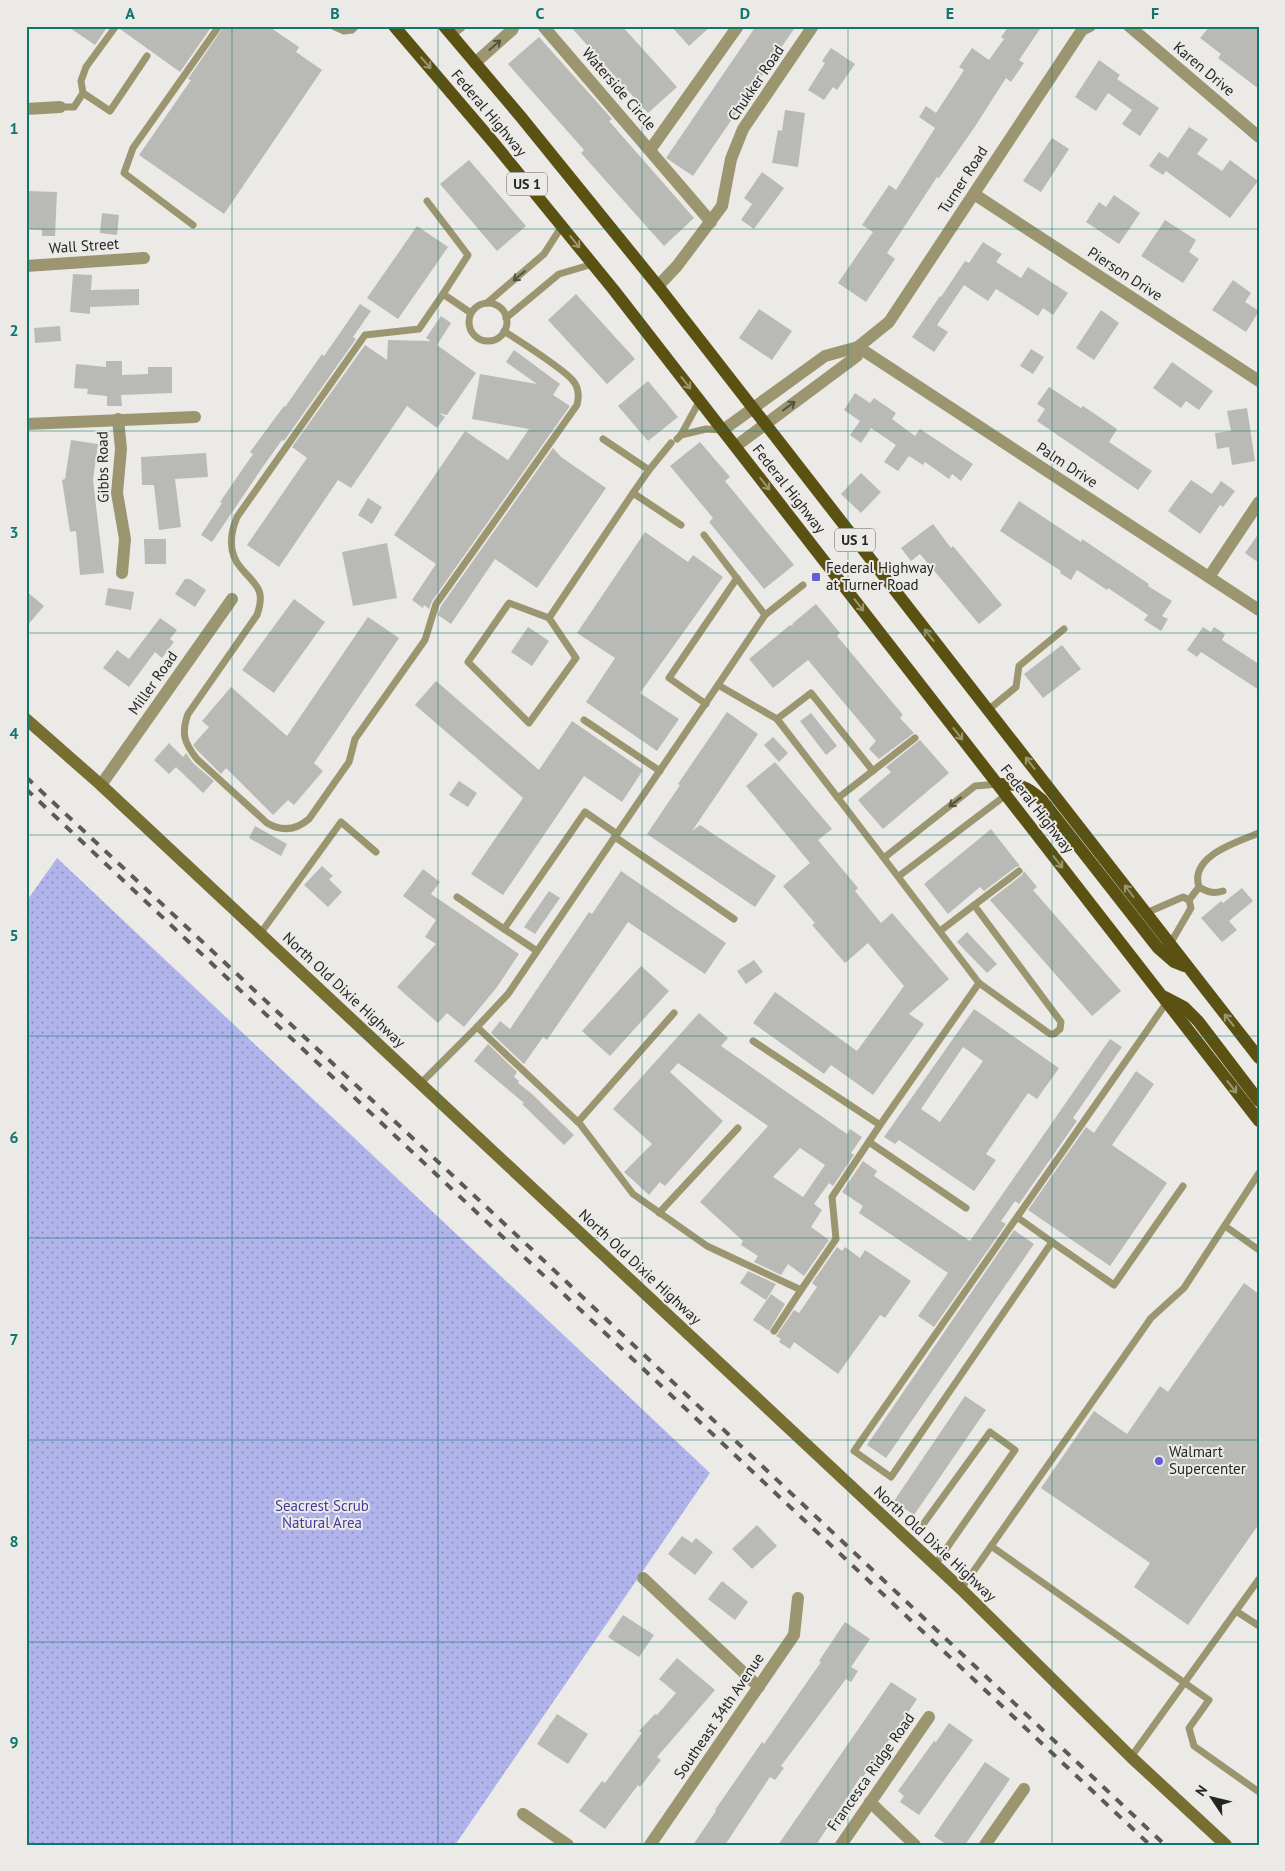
<svg xmlns="http://www.w3.org/2000/svg" width="1285" height="1871" viewBox="0 0 1285 1871" font-family="'PT Sans',sans-serif">
	<style>
		.grass { fill: url(#grass-dots) }
		.building { fill: #b9b9b6; fill-rule: evenodd }
		.lines { fill: none; stroke-linecap: round; stroke-linejoin: round }
		.lane { stroke: #9c9670; stroke-width: 7 }
		.street { stroke: #9c9670; stroke-width: 12 }
		.secondary { stroke: #776e32; stroke-width: 12 }
		.primary { stroke: #5a5112; stroke-width: 12 }
		.rail { stroke: #5b5a59; stroke-width: 4; stroke-dasharray: 9 9; stroke-linecap: butt }
		.oneway { stroke: #555242 }
		.oneway2 { stroke: #9b9672 }
		.grid { fill: none; stroke: #0f766e; stroke-width: 1; stroke-opacity: 0.55 }
		.poi-dot { fill: #645dd6; stroke: #ebeae7; stroke-width: 2 }
		.labels { text-anchor: middle; stroke-width: 4; stroke-linejoin: round; paint-order: stroke }
		.shield { fill: #ebeae7; stroke: #60605e; stroke-width: 1 }
		.shield-label { font-size: 14px; font-weight: bold; fill: #252524 }
		.street-label { font-size: 15px; fill: #252524; stroke: #ebeae7 }
		.poi-label { font-size: 15px; fill: #252524; stroke: #ebeae7; text-anchor: start }
		.park-label { font-size: 15px; fill: #423b99; stroke: #ebeae7 }
		.neatline { fill: none; stroke: #0f766e; stroke-width: 2 }
		.grid-label { font-size: 16px; text-anchor: middle; font-weight: bold; fill: #0f766e }
	</style>
	<defs>
		<pattern id="grass-dots" width="8" height="8" patternUnits="userSpaceOnUse" patternTransform="scale(1.25)"><rect width="8" height="8" fill="#b0b4eb"/><path d="M2 2h.1M6 6h.1" fill="none" stroke="#8f92be" stroke-width="1.8" stroke-linecap="round"/></pattern>
	</defs>
	<rect width="100%" height="100%" fill="#ebeae7"/>
	<path class="grass" d="M57 858 710 1473 455 1845H26V902Z"/>
	<g class="building">
		<path d="M67 26H108L95 45Z"/>
		<path d="M121 26H212L180 72 120 29Z"/>
		<path d="M224 26H268L299 47 296 52 322 70 224 214 139 155 191 80 188 79Z"/>
		<path d="M570 26H622L677 87 648 113Z"/>
		<path d="M671 26H711L689 46Z"/>
		<path d="M756 26H796L693 176 666 158Z"/>
		<path d="M1009 26H1042L1019 60 1024 63 1011 82 1006 78 974 128 939 178 937 177 887 253 895 259 866 302 838 283 873 232 862 225 889 185 896 190 935 128 919 117 926 106 936 113 964 70 959 67 972 48 989 60 1004 39 1001 37Z"/>
		<path d="M1210 26H1259V89L1218 58 1221 54 1200 38Z"/>
		<path d="M539 37 612 119 609 121 694 218 664 246 581 153 584 150 508 64Z"/>
		<path d="M831 48 855 64 837 90 833 87 824 100 808 90 825 63 822 61Z"/>
		<path d="M1099 60 1120 75 1117 79 1159 108 1140 136 1122 124 1132 110 1108 93 1096 111 1075 97Z"/>
		<path d="M785 110 805 113 798 167 772 163 778 130 782 131Z"/>
		<path d="M1189 127 1208 139 1197 154 1222 171 1230 160 1258 181 1230 218 1166 171 1163 175 1149 166 1159 152 1168 158Z"/>
		<path d="M1052 138 1069 149 1041 192 1023 181Z"/>
		<path d="M469 160 526 226 497 251 440 184Z"/>
		<path d="M762 172 784 188 754 229 741 220 752 204 744 198Z"/>
		<path d="M28 191 57 192 55 236H42V230L26 229Z"/>
		<path d="M1114 195 1140 213 1119 244 1086 222 1099 202 1106 207Z"/>
		<path d="M102 213 119 215 117 235 100 233Z"/>
		<path d="M1165 220 1196 240 1189 252 1199 259 1183 283 1141 256Z"/>
		<path d="M417 226 448 247 398 319 367 298Z"/>
		<path d="M983 242 1002 254 996 262 1021 278 1028 267 1068 293 1053 315 1043 308 1038 316 996 289 988 301 964 285 937 325 948 332 934 352 912 337 940 296 941 297 965 261 969 263Z"/>
		<path d="M73 274 92 275 91 290 139 289V305L90 307V314L70 312Z"/>
		<path d="M1233 280 1251 293 1245 302 1259 311 1246 332 1212 310Z"/>
		<path d="M576 294 635 359 607 384 548 320Z"/>
		<path d="M360 304 371 311 353 337 356 339 284 441 282 440 262 468 212 542 201 535 222 503 220 502 253 454 250 452 284 406 285 407 322 354 324 356Z"/>
		<path d="M759 309 792 331 772 360 739 338Z"/>
		<path d="M1101 310 1119 323 1094 360 1076 348Z"/>
		<path d="M441 316 451 323 437 345 476 373 447 415 439 413 445 417 437 428 407 406 351 488 338 480 279 567 247 545 307 458 292 447 365 345 387 360 388 340 431 341 426 338Z"/>
		<path d="M60 326 61 341 35 343 34 328Z"/>
		<path d="M1031 349 1044 357 1033 374 1020 366Z"/>
		<path d="M514 350 560 384 553 395 570 406 432 601 429 609 424 605 423 608 412 600 436 564 394 535 465 431 508 460 529 429 472 419 480 374 537 384 506 362Z"/>
		<path d="M106 361H122V375L148 374V367H172V393L121 395 122 406H107V396L87 394 88 389 74 388 76 364 106 367Z"/>
		<path d="M1172 362 1213 391 1199 410 1186 401 1181 408 1153 388Z"/>
		<path d="M648 381 678 417 648 441 618 406Z"/>
		<path d="M1049 387 1081 408 1083 406 1117 429 1109 442 1152 471 1138 490 1037 421 1045 409 1037 404Z"/>
		<path d="M855 393 870 403 874 398 896 413 892 419 915 436 920 429 973 464 961 481 952 474 949 479 925 462 923 465 909 456 898 471 884 462 896 445 871 428 861 443 850 435 860 421 844 410Z"/>
		<path d="M1247 408 1255 461 1232 465 1229 447 1217 449 1215 433 1231 431 1227 411Z"/>
		<path d="M71 440 98 444 93 480 104 573 80 575 76 531 70 532 62 480 65 479Z"/>
		<path d="M700 442 730 477 725 481 794 565 764 589 709 522 713 518 670 466Z"/>
		<path d="M553 448 561 457 606 488 537 588 495 559 451 624 438 615 441 606Z"/>
		<path d="M206 453 208 477 175 479 181 527 159 530 154 485H142L141 457Z"/>
		<path d="M861 473 881 492 861 513 841 494Z"/>
		<path d="M1191 480 1212 494 1221 481 1235 491 1223 507 1220 505 1200 534 1168 511Z"/>
		<path d="M368 498 382 507 372 524 358 515Z"/>
		<path d="M1019 501 1081 542 1082 539 1149 584 1148 586 1172 601 1162 616 1168 619 1161 631 1144 620 1148 615 1108 588 1107 590 1077 570 1071 580 1060 573 1061 571 1000 531Z"/>
		<path d="M933 524 951 548 953 546 1002 605 979 624 920 554 911 561 901 548Z"/>
		<path d="M645 532 688 562 693 555 723 577 640 693 679 719 657 751 586 702 615 658 577 633Z"/>
		<path d="M1259 533V563L1245 553Z"/>
		<path d="M144 539H166V564H145Z"/>
		<path d="M387 543 397 598 353 606 342 552Z"/>
		<path d="M185 579H190L206 590 195 607 175 594Z"/>
		<path d="M108 588 134 592 131 610 105 605Z"/>
		<path d="M26 591 44 606 26 627Z"/>
		<path d="M294 599 325 622 274 693 242 670Z"/>
		<path d="M816 604 840 633 837 636 903 715 900 718 914 733 879 759 869 749 876 741 808 660 773 688 749 659 790 625 792 626 793 623Z"/>
		<path d="M368 617 399 638 314 763 323 771 294 805 288 800 273 815 226 768 221 774 197 750 193 745 209 727 202 721 231 687 287 736Z"/>
		<path d="M160 618 177 630 170 639 174 642 162 658 155 652 129 687 103 668 117 650 129 659Z"/>
		<path d="M528 627 549 641 532 666 511 652Z"/>
		<path d="M1203 627 1211 632 1214 627 1225 634 1222 640 1259 664V690L1201 652 1197 657 1187 650Z"/>
		<path d="M1062 645 1081 669 1043 698 1024 674Z"/>
		<path d="M436 681 539 770 572 721 643 770 622 802 584 776 503 895 471 874 523 798 415 705Z"/>
		<path d="M727 712 758 734 692 831 700 825 776 876 755 907 647 834 680 785 678 784Z"/>
		<path d="M811 713 837 746 826 755 800 721Z"/>
		<path d="M773 737 788 753 779 762 764 745Z"/>
		<path d="M920 740 949 773 883 829 858 800 891 772 886 767Z"/>
		<path d="M169 743 183 757 186 753 193 763 214 781 203 793 176 767 169 774 154 760Z"/>
		<path d="M775 762 832 829 818 840 858 888 855 891 881 923 892 913 949 979 909 1014 924 1024 873 1095 831 1065 824 1074 753 1023 775 992 857 1051 904 986 868 943 845 963 812 925 815 923 783 886 810 863 746 786Z"/>
		<path d="M459 781 477 793 468 807 449 795Z"/>
		<path d="M255 826 287 844 281 856 249 838Z"/>
		<path d="M991 829 1020 866 1016 867 984 891 980 887 948 914 924 884Z"/>
		<path d="M322 866 333 876 329 879 342 892 328 907 304 885Z"/>
		<path d="M423 869 440 882 431 894 519 954 497 987 464 1027 447 1013 438 1023 397 987 436 944 425 937 436 920 403 896Z"/>
		<path d="M621 871 726 943 705 974 628 922 547 1040 543 1037 524 1064 491 1033 500 1021 510 1029 589 912 592 914Z"/>
		<path d="M1024 871 1037 887 1033 890 1121 991 1092 1016 990 900 1022 875Z"/>
		<path d="M1242 888 1253 901 1229 921 1237 930 1222 942 1201 918 1221 901 1223 903Z"/>
		<path d="M549 891 560 898 535 934 524 927Z"/>
		<path d="M967 932 997 964 987 973 957 942Z"/>
		<path d="M754 960 763 972 746 984 737 971Z"/>
		<path d="M641 966 669 991 610 1056 582 1031Z"/>
		<path d="M974 1009 1059 1068 1037 1099 1028 1093 986 1154 996 1160 974 1191 899 1140 895 1144 884 1137ZM963 1047 983 1061 940 1122 921 1109Z"/>
		<path d="M699 1013 728 1038 721 1046 847 1134 850 1129 862 1137 851 1153 854 1155 833 1186 829 1183 814 1204 822 1210 811 1227 829 1240 804 1276 788 1264 781 1275 754 1262 758 1256 741 1245 743 1241 700 1202 768 1126 678 1063 670 1072 723 1121 665 1186 660 1182 649 1195 624 1172 652 1144 613 1109ZM800 1148 825 1165 803 1197 773 1177Z"/>
		<path d="M1110 1039 1122 1047 1073 1118 1077 1121 1019 1204 1015 1201 1001 1221 1006 1224 934 1327 918 1316 948 1273 859 1213 863 1206 842 1192 863 1161 877 1171 874 1176 970 1241Z"/>
		<path d="M488 1044 517 1072 514 1077 519 1081 518 1083 532 1094 574 1135 564 1145 522 1104 524 1103 474 1061Z"/>
		<path d="M1136 1071 1154 1084 1112 1145 1167 1183 1110 1266 1028 1210 1086 1127 1094 1133Z"/>
		<path d="M1014 1230 1034 1244 886 1458 867 1445Z"/>
		<path d="M837 1247 842 1251 845 1247 860 1258 865 1250 911 1281 885 1318 880 1315 838 1374 794 1342 790 1349 779 1342 781 1339 776 1336 794 1310 799 1313 817 1287 812 1283Z"/>
		<path d="M748 1271 776 1284 766 1300 740 1283Z"/>
		<path d="M1244 1283 1259 1294V1524L1188 1625 1134 1587 1150 1563 1041 1488 1094 1411 1127 1434 1160 1386 1168 1392Z"/>
		<path d="M771 1294 785 1304 769 1331 753 1320Z"/>
		<path d="M965 1396 986 1410 914 1515 894 1501Z"/>
		<path d="M757 1525 777 1546 752 1569 732 1549Z"/>
		<path d="M682 1536 692 1543 696 1538 713 1552 695 1575 668 1554Z"/>
		<path d="M722 1581 748 1602 735 1620 708 1599Z"/>
		<path d="M623 1615 654 1635 639 1657 608 1637Z"/>
		<path d="M845 1622 870 1639 851 1667 858 1671 851 1682 846 1679 781 1766 784 1768 775 1780 770 1777 725 1845H693L716 1811 715 1810 762 1742 764 1744 821 1662 819 1661Z"/>
		<path d="M677 1658 715 1690 657 1757 661 1760 640 1787 638 1785 605 1829 579 1811 602 1781 605 1783 642 1733 639 1731 655 1714 657 1715 676 1693 659 1679Z"/>
		<path d="M891 1682 917 1699 907 1714 863 1777 861 1776 816 1845H778Z"/>
		<path d="M557 1714 588 1734 568 1764 537 1744Z"/>
		<path d="M949 1723 973 1740 919 1815 900 1802 904 1796 898 1791 934 1741 936 1742Z"/>
		<path d="M985 1762 1010 1779 965 1845H947L934 1836Z"/>
	</g>
	<g class="lines">
		<g class="lane">
			<path d="M333 26 344 31 352 30 356 26"/>
			<path d="M83 93 110 111 147 56"/>
			<path d="M60 107H74L83 93 81 81 86 67 116 26"/>
			<path d="M427 201 468 255 443 294 471 313"/>
			<path d="M193 225 124 173 133 148 219 26"/>
			<path d="M443 294 419 329 365 335 237 517C230 534 228 553 241 568 256 586 266 589 257 615L188 714C181 733 184 743 197 759L267 823C282 832 296 830 309 819L349 762 355 739 425 640 436 604 577 405C579 397 579 389 574 382 566 370 519 341 504 331"/>
			<path d="M487 303 544 254 562 226"/>
			<circle cx="488" cy="322" r="19"/>
			<path d="M506 318 559 274 593 264"/>
			<path d="M681 435 706 429 722 430"/>
			<path d="M603 439 649 470"/>
			<path d="M677 439 681 435 700 400"/>
			<path d="M671 443 649 470 633 493 681 525"/>
			<path d="M704 535 765 615"/>
			<path d="M549 618 576 658 529 723 468 662 509 603 549 618 633 493"/>
			<path d="M706 704 669 678 737 578"/>
			<path d="M988 710 1016 687 1019 666 1064 629"/>
			<path d="M777 719 718 685 765 615 803 585"/>
			<path d="M584 720 660 771"/>
			<path d="M838 798 777 719 811 693 873 771"/>
			<path d="M615 837 734 919"/>
			<path d="M885 857 975 786 998 784"/>
			<path d="M899 876 1006 795"/>
			<path d="M1199 887C1207 892 1213 894 1223 891"/>
			<path d="M457 897 504 929 585 812 617 834"/>
			<path d="M974 905 1061 1022 1060 1029 1054 1034H1050L979 983"/>
			<path d="M1146 913 1183 897 1189 900 1199 887C1189 856 1237 842 1259 833"/>
			<path d="M504 929 537 951"/>
			<path d="M940 931 1019 871"/>
			<path d="M260 934 341 822 376 852"/>
			<path d="M1170 944 1191 908 1189 900"/>
			<path d="M477 1027 508 994 718 685"/>
			<path d="M753 1041 880 1125 832 1197 836 1239 801 1290"/>
			<path d="M420 1084 477 1027 580 1124 633 1194 707 1246 801 1290 774 1331"/>
			<path d="M578 1122 674 1013"/>
			<path d="M880 1125 979 983 838 798 915 738"/>
			<path d="M869 1142 966 1208"/>
			<path d="M659 1213 738 1128"/>
			<path d="M1017 1217 1052 1242 891 1477 854 1451 1167 1002"/>
			<path d="M1225 1226 1259 1250"/>
			<path d="M1052 1242 1114 1285 1183 1186"/>
			<path d="M924 1523 990 1432 1015 1450 935 1565"/>
			<path d="M991 1546 1209 1700 1189 1728 1194 1746 1259 1792"/>
			<path d="M961 1589 1151 1318 1184 1288 1259 1173"/>
			<path d="M1236 1611 1259 1626"/>
			<path d="M1131 1757 1259 1579"/>
		</g>
		<g class="street">
			<path d="M543 26 711 222"/>
			<path d="M1129 26 1259 137"/>
			<path d="M451 33 460 26"/>
			<path d="M475 63 512 30 514 26"/>
			<path d="M26 109 60 107"/>
			<path d="M650 150 738 26"/>
			<path d="M974 194 1259 381"/>
			<path d="M26 266 144 258"/>
			<path d="M658 286 677 266 722 206 731 159 743 129 813 26"/>
			<path d="M858 347 1259 610"/>
			<path d="M118 419 121 449 117 493 125 539 122 573"/>
			<path d="M26 424 195 417"/>
			<path d="M723 430 825 356 858 347 889 322 1082 30 1090 26"/>
			<path d="M736 446 857 356 858 347"/>
			<path d="M1209 577 1259 502"/>
			<path d="M101 785 232 599"/>
			<path d="M643 1578 759 1687"/>
			<path d="M870 1802 915 1845"/>
			<path d="M523 1814 568 1845"/>
			<path d="M650 1845 794 1635 798 1598"/>
			<path d="M841 1845 929 1717"/>
			<path d="M985 1845 1024 1789"/>
		</g>
		<path class="secondary" d="M26 719 101 785 961 1589 1131 1757 1226 1845"/>
		<g class="primary">
			<path d="M394 26 493 142 613 289 1259 1121"/>
			<path d="M444 26 521 117 658 286 1259 1058"/>
			<path d="M998 784C1019 784 1026 785 1042 800L1158 948 1174 962 1184 966"/>
			<path d="M1165 997 1184 1007 1198 1021 1259 1101"/>
		</g>
		<g class="rail">
			<path d="M26 777 541 1258 1165 1845"/>
			<path d="M26 789 1150 1845"/>
		</g>
	</g>
	<defs><path id="oneway-shaft" d="M-6 0H5M1.5-3L5.5 0L1.5 3" fill="none" stroke-width="1.6" stroke-linecap="round" stroke-linejoin="round" transform="scale(1.25)"/></defs>
	<g class="oneway">
		<use href="#oneway-shaft" transform="translate(495 45) rotate(-41)"/>
		<use href="#oneway-shaft" transform="translate(519 276) rotate(140)"/>
		<use href="#oneway-shaft" transform="translate(789 406) rotate(-36)"/>
		<use href="#oneway-shaft" transform="translate(955 802) rotate(142)"/>
	</g>
	<g class="oneway2">
		<use href="#oneway-shaft" transform="translate(426 63) rotate(49)"/>
		<use href="#oneway-shaft" transform="translate(575 242) rotate(51)"/>
		<use href="#oneway-shaft" transform="translate(686 383) rotate(52)"/>
		<use href="#oneway-shaft" transform="translate(765 484) rotate(52)"/>
		<use href="#oneway-shaft" transform="translate(859 605) rotate(52)"/>
		<use href="#oneway-shaft" transform="translate(929 635) rotate(-128)"/>
		<use href="#oneway-shaft" transform="translate(958 734) rotate(52)"/>
		<use href="#oneway-shaft" transform="translate(1030 763) rotate(-128)"/>
		<use href="#oneway-shaft" transform="translate(1058 862) rotate(52)"/>
		<use href="#oneway-shaft" transform="translate(1129 891) rotate(-127)"/>
		<use href="#oneway-shaft" transform="translate(1229 1020) rotate(-128)"/>
		<use href="#oneway-shaft" transform="translate(1232 1087) rotate(52)"/>
	</g>
	<path class="grid" d="M232 26V1845M438 26V1845M642 26V1845M848 26V1845M1052 26V1845M26 229H1259M26 431H1259M26 633H1259M26 835H1259M26 1036H1259M26 1238H1259M26 1440H1259M26 1642H1259"/>
	<g class="poi-dot">
		<rect x="811" y="572" width="10" height="10" rx="2.5"/>
		<circle cx="1159" cy="1461" r="5"/>
	</g>
	<g class="labels">
		<g class="shield">
			<rect x="507" y="172.5" width="40" height="23" rx="4"/>
			<rect x="835" y="528.5" width="40" height="23" rx="4"/>
		</g>
		<g class="shield-label">
			<text x="527" y="189">US 1</text>
			<text x="855" y="545">US 1</text>
		</g>
		<g class="street-label">
			<text transform="translate(1204 69) rotate(40)" y="5">Karen Drive</text>
			<text transform="translate(756 83) rotate(-56)" y="5">Chukker Road</text>
			<text transform="translate(619 89) rotate(49)" y="5">Waterside Circle</text>
			<text transform="translate(489 113) rotate(50)" y="5">Federal Highway</text>
			<text transform="translate(963 180) rotate(-57)" y="5">Turner Road</text>
			<text transform="translate(84 246) rotate(-4)" y="5">Wall Street</text>
			<text transform="translate(1125 274) rotate(33)" y="5">Pierson Drive</text>
			<text transform="translate(1067 465) rotate(33)" y="5">Palm Drive</text>
			<text transform="translate(103 467) rotate(-91)" y="5">Gibbs Road</text>
			<text transform="translate(789 489) rotate(52)" y="5">Federal Highway</text>
			<text transform="translate(153 683) rotate(-55)" y="5">Miller Road</text>
			<text transform="translate(1037 809) rotate(52)" y="5">Federal Highway</text>
			<text transform="translate(344 990) rotate(43)" y="5">North Old Dixie Highway</text>
			<text transform="translate(640 1267) rotate(43)" y="5">North Old Dixie Highway</text>
			<text transform="translate(935 1544) rotate(43)" y="5">North Old Dixie Highway</text>
			<text transform="translate(719 1716) rotate(-56)" y="5">Southeast 34th Avenue</text>
			<text transform="translate(871 1772) rotate(-55)" y="5">Francesca Ridge Road</text>
		</g>
		<g class="poi-label">
			<text x="826" y="573">Federal Highway<tspan x="826" dy="17">at Turner Road</tspan></text>
			<text x="1169" y="1457">Walmart<tspan x="1169" dy="17">Supercenter</tspan></text>
		</g>
		<g class="park-label">
			<text x="322" y="1511">Seacrest Scrub<tspan x="322" dy="17">Natural Area</tspan></text>
		</g>
	</g>
	<rect width="1285" height="1871" fill="none" stroke="#ebeae7" stroke-width="55"/>
	<g transform="translate(1212 1798) rotate(305)" stroke="#ebeae7" stroke-width="4" paint-order="stroke">
	<path d="M0-4L9 19L0 12L-9 19Z" fill="#252524"/>
	<text y="-8" font-size="14" font-weight="bold" text-anchor="middle" fill="#252524">N</text>
	</g>
	<rect x="28" y="28" width="1230" height="1816" class="neatline"/>
	<g class="grid-label">
		<text x="130" y="19">A</text>
		<text x="335" y="19">B</text>
		<text x="540" y="19">C</text>
		<text x="745" y="19">D</text>
		<text x="950" y="19">E</text>
		<text x="1155" y="19">F</text>
		<text x="14" y="134">1</text>
		<text x="14" y="336">2</text>
		<text x="14" y="538">3</text>
		<text x="14" y="739">4</text>
		<text x="14" y="941">5</text>
		<text x="14" y="1143">6</text>
		<text x="14" y="1345">7</text>
		<text x="14" y="1547">8</text>
		<text x="14" y="1748">9</text>
	</g>
</svg>
